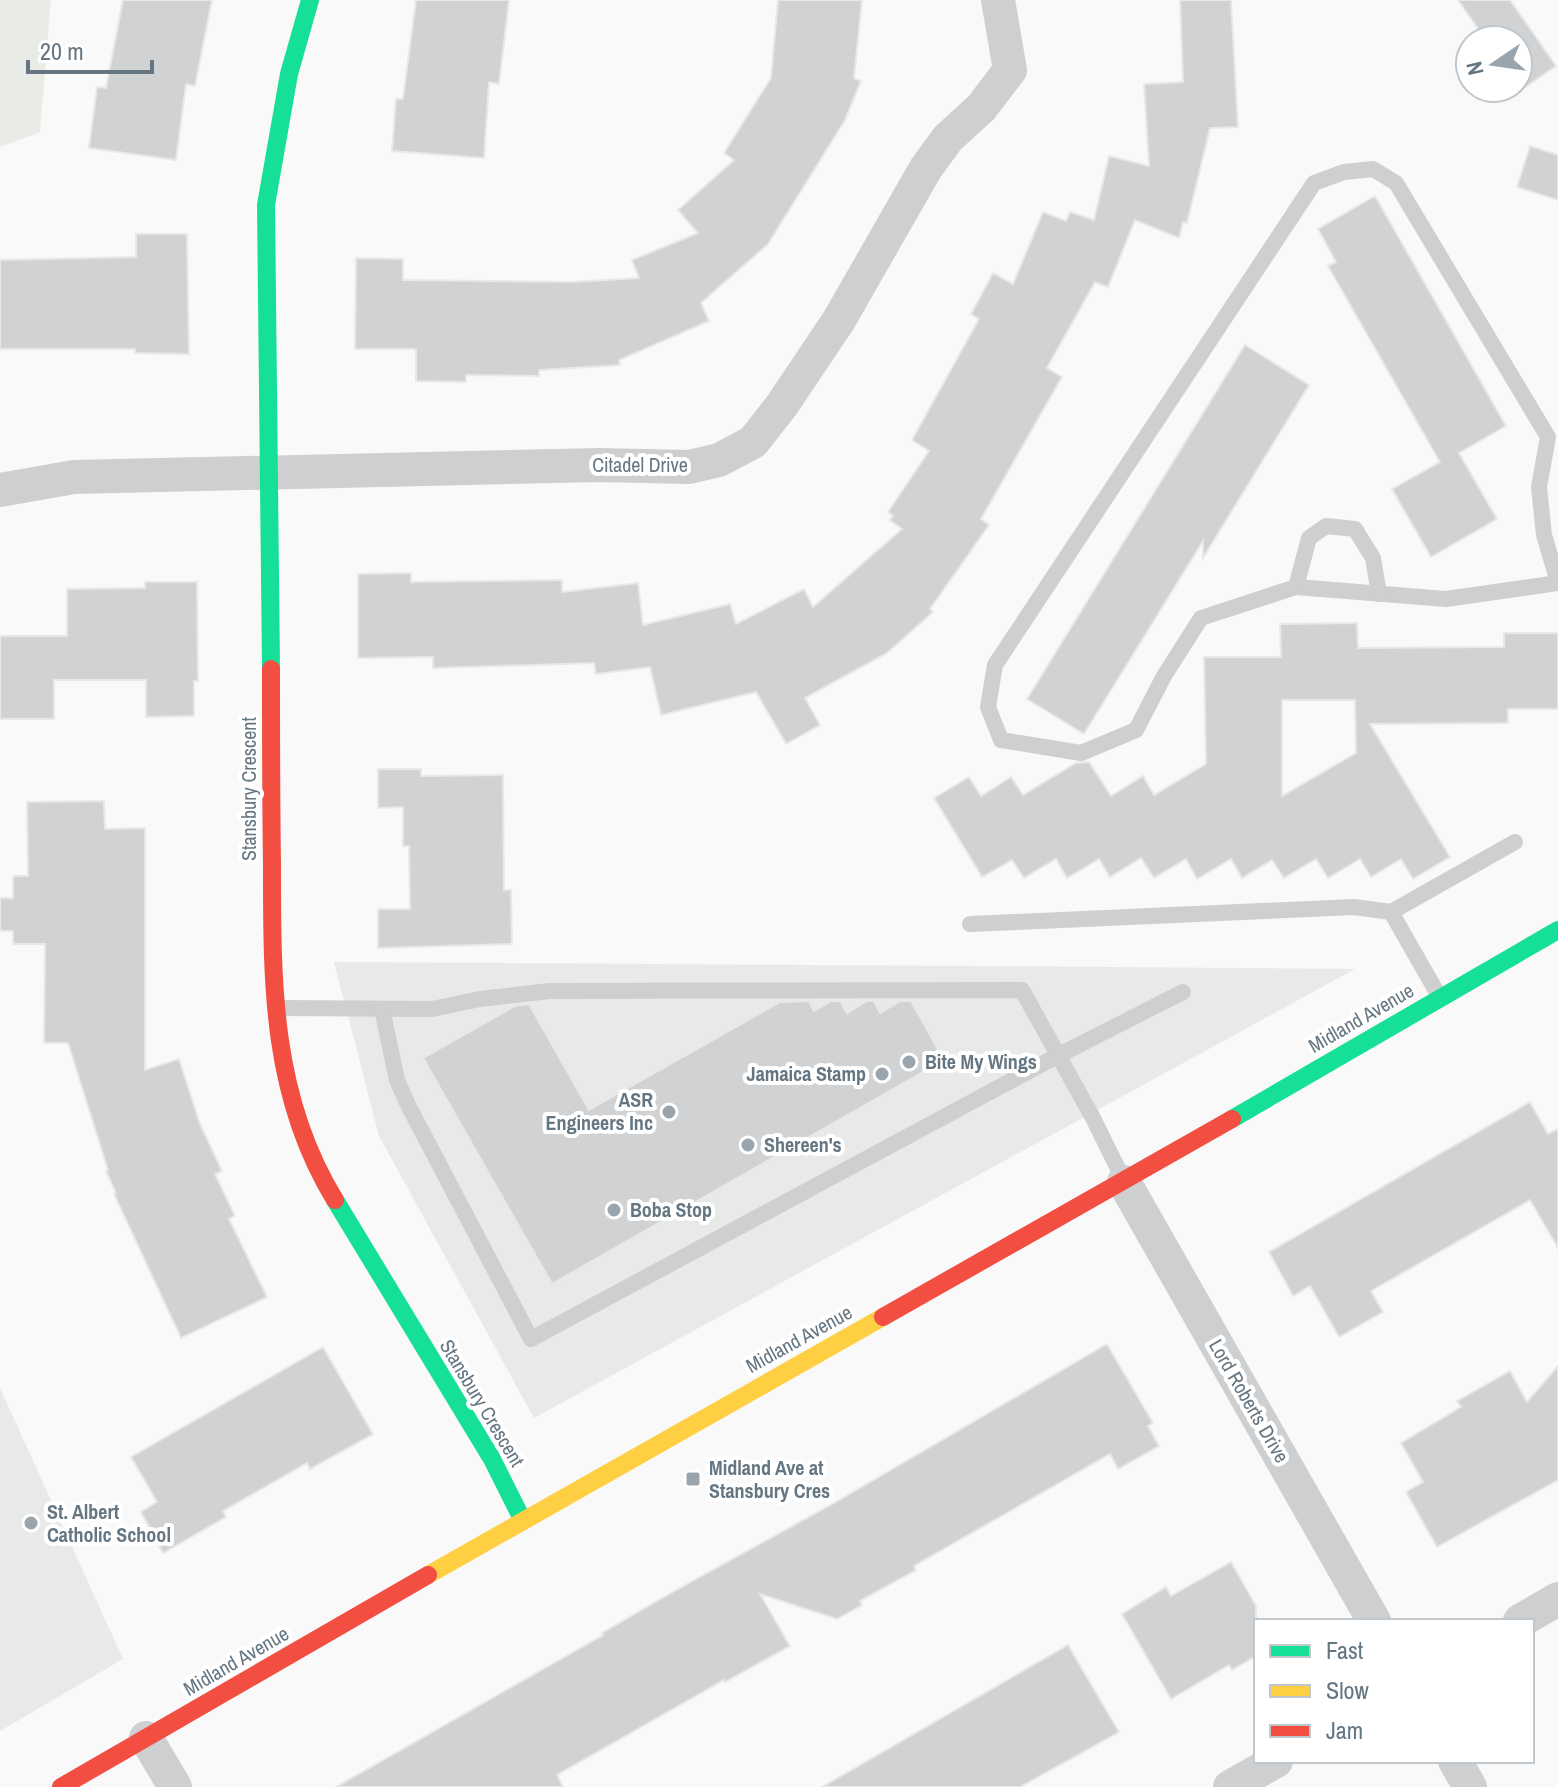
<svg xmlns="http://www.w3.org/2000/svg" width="1558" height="1787" viewBox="0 0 1558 1787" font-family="'Archivo Narrow',sans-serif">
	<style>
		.built { fill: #e8e9e9 }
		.green { fill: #e8ebe6 }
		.building { fill: #d0d2d3; stroke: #e8e8e8; stroke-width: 2; fill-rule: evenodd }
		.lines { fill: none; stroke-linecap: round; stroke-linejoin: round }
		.lane { stroke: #cecfd0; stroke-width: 16 }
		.street { stroke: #cecfd0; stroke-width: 34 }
		.fast { stroke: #16e098; stroke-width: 18 }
		.slow { stroke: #ffcf43; stroke-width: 18 }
		.jam { stroke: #f24e42; stroke-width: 18 }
		.poi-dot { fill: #99a4ac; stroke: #fff; stroke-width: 3 }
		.labels { text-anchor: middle; stroke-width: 8; stroke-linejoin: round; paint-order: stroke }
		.street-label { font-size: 20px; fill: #657683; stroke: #fff }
		.poi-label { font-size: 20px; font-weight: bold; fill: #657683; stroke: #fff; text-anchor: start }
	</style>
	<rect width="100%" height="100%" fill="#f9f9f9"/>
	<g class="built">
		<path d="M334 962 978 966 1355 969 534 1418 379 1136Z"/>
		<path d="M0 1388 123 1659 0 1731Z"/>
	</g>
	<path class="green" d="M0 0H51L40 132 0 147Z"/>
	<g class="building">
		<path d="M123 0H212L195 86 186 84 176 160 89 148 97 87 106 88Z"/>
		<path d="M416 0H509L499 84 489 82 484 158 392 151 396 99H403Z"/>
		<path d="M778 0H862L854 78 861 81 845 120 768 244 701 303 709 321 619 360 620 365 539 370V376L466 375V382L416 381V349H355L356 258 403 259V280L572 282 639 278 632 260 698 233 678 210 734 160 724 153 771 78Z"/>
		<path d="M1180 0H1231L1238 127 1210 128 1187 223 1183 222 1179 238 1135 220 1108 287 1095 282 1047 368 1062 377 981 519 989 525 930 609 933 612 887 653 805 698 820 725 786 744 756 692 661 715 650 667 596 674 594 663 433 668V657L358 658V574L411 573V582L562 580V592L638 583 643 625 730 604 736 624 804 589 813 607 902 529 890 520 893 516 888 512 929 451 912 440 979 319 971 314 993 273 1013 284 1043 212 1066 221 1070 212 1094 220 1109 156 1149 166 1144 84 1183 82Z"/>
		<path d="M1458 0H1510L1556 66 1521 90 1518 86V40H1486Z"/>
		<path d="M1530 146 1558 155V200L1517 187Z"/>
		<path d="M1375 196 1506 426 1459 453 1497 519 1431 557 1392 489 1440 462 1328 266 1336 262 1318 229Z"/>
		<path d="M136 234H187L189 354 135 353V349H0V260L136 257Z"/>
		<path d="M1245 345 1309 385 1203 558V541L1084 734 1027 699Z"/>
		<path d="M145 582H197L198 681H194V716L146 717V680H54V719H0V636H67V589L145 588Z"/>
		<path d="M1357 623 1358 648 1504 647V633H1558V709H1508V723L1370 724 1450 857 1413 879 1401 859 1371 877 1360 859 1328 878 1316 859 1284 878 1272 860 1242 878 1231 859 1197 879 1186 859 1154 878 1141 858 1110 877 1099 859 1067 878 1056 859 1024 878 1012 860 982 877 934 798 969 777 981 796 1011 777 1023 795 1076 763 1089 762 1111 796 1143 776 1154 795 1206 764 1204 657H1281L1280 624ZM1282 700H1355L1356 753 1282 796Z"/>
		<path d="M378 769H421V776L503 775 504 890H511L512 944 378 948V909H410L409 846H403V807L378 808Z"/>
		<path d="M104 801 105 829 145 828V1070L179 1059 200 1124 222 1171 215 1174 235 1216 229 1219 267 1297 181 1338 114 1194 116 1193 106 1171 108 1170 68 1043H44L45 944H13V931H0V898H13V876H28L27 802Z"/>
		<path d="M809 1001 814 1011 831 1001H840L847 1013 867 1001H874L880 1013 900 1001H911L944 1060 552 1284 423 1058 515 1006 529 1004 589 1110 780 1002Z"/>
		<path d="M1530 1102 1548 1134 1558 1129V1248L1530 1200 1371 1291 1383 1312 1339 1337 1310 1286 1293 1296 1269 1252Z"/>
		<path d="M1107 1344 1153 1423 1148 1426 1159 1446 1118 1469 1110 1454 914 1566 916 1570 860 1601 862 1605 837 1619 760 1594 790 1646 725 1682 724 1680 557 1775 563 1787H336L603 1635 602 1633 678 1589 829 1506Z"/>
		<path d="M323 1347 373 1434 310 1469 307 1463 223 1511 226 1517 163 1553 141 1512 157 1502 131 1457Z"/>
		<path d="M1558 1366V1480L1437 1547 1406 1492 1423 1482 1401 1443 1461 1407 1457 1401 1510 1371 1527 1402Z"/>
		<path d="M1231 1562 1256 1606V1656L1232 1670 1229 1665 1171 1699 1122 1614 1166 1587 1171 1596Z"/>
		<path d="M1068 1645 1119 1732 1020 1787H822Z"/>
	</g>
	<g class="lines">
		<g class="lane">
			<path d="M1558 582 1544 535 1539 487 1548 437 1396 183 1373 169 1344 172 1314 183 995 665 988 707 1001 740 1081 753 1136 730 1164 676 1201 618 1296 587 1446 599 1558 583"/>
			<path d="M1296 587 1309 538 1326 526 1355 529 1373 558 1379 594"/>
			<path d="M970 924 1354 907 1391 912"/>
			<path d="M1439 996 1391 912 1515 842"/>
			<path d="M277 1008 432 1009 480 999 550 991 1022 990 1093 1118 1123 1179"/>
			<path d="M382 1009 397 1080 408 1105 531 1339 1057 1056 1183 992"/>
		</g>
		<g class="street">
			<path d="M0 490 74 477 600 465 689 467 719 460 753 442 782 405 839 320 926 168 948 138 981 108 1010 70 998 0"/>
			<path d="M1124 1182 1374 1621"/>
			<path d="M1520 1621 1558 1599"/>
			<path d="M146 1738 175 1787"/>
			<path d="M1455 1761 1470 1787"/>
			<path d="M1230 1787 1276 1761"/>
		</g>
		<g class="fast">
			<path d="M271 669 266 205 289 74 310 0"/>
			<path d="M1232 1119 1558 930"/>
			<path d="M335 1200 492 1459 523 1521"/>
		</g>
		<path class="slow" d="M428 1575 883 1317"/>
		<g class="jam">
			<path d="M271 669C271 734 271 799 272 864 272 982 271 1096 335 1200"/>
			<path d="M883 1317 1232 1119"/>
			<path d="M61 1787 428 1575"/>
		</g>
	</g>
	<g class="poi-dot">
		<circle cx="909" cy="1062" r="8"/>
		<circle cx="882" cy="1074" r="8"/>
		<circle cx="669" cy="1112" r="8"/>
		<circle cx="748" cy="1145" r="8"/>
		<circle cx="614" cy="1210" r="8"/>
		<rect x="685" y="1471" width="16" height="16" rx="4"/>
		<circle cx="31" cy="1523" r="8"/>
	</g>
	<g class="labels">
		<g class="street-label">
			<text x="640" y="472">Citadel Drive</text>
			<text transform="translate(249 789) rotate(-90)" y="7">Stansbury Crescent</text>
			<text transform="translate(1361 1018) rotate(-30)" y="7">Midland Avenue</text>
			<text transform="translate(799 1339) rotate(-29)" y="7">Midland Avenue</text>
			<text transform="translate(1249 1401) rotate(60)" y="7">Lord Roberts Drive</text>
			<text transform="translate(482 1403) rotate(59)" y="7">Stansbury Crescent</text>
			<text transform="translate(236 1661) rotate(-30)" y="7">Midland Avenue</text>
		</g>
		<g class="poi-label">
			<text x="925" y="1069">Bite My Wings</text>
			<text x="866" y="1081" text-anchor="end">Jamaica Stamp</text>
			<text x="653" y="1107" text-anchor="end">ASR<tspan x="653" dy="23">Engineers Inc</tspan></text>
			<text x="764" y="1152">Shereen's</text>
			<text x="630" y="1217">Boba Stop</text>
			<text x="709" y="1475">Midland Ave at<tspan x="709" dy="23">Stansbury Cres</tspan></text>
			<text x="47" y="1519">St. Albert<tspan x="47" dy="23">Catholic School</tspan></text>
		</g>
	</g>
	<rect x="1254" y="1619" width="280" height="144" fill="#ffffff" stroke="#c1c8cd" stroke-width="2"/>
	<rect x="1270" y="1645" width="40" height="12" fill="#16e098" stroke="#c1c8cd" stroke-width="2"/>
	<text x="1326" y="1659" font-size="24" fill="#657683">Fast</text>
	<rect x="1270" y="1685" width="40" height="12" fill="#ffcf43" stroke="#c1c8cd" stroke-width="2"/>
	<text x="1326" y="1699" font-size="24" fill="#657683">Slow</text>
	<rect x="1270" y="1725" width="40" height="12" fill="#f24e42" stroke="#c1c8cd" stroke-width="2"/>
	<text x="1326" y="1739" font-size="24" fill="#657683">Jam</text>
	<g transform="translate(1494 64) rotate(257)"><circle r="38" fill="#ffffff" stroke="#c1c8cd" stroke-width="2"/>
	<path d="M0-6L14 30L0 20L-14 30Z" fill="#99a4ac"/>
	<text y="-12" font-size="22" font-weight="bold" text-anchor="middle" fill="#657683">N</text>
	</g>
	<path d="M28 60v12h124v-12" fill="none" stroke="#657683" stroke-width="4"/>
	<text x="40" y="60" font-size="24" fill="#657683" stroke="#ffffff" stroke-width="6" paint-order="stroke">20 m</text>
</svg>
